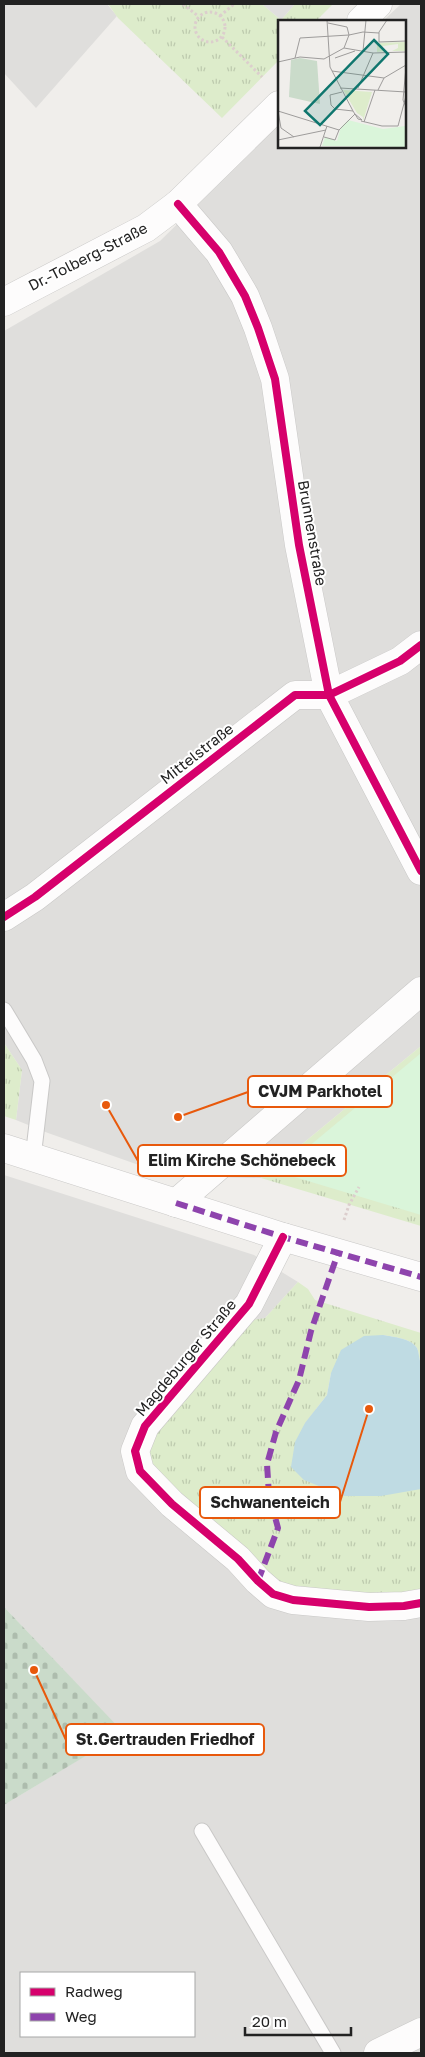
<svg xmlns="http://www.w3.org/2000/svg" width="425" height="2057" viewBox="0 0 425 2057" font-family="'Golos Text',sans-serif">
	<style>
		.residential { fill: #dfdedc; fill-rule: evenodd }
		.grass { fill: url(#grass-tufts) }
		.cemetery { fill: url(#cemetery-stones) }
		.park { fill: #daf5da }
		.parking { fill: #e0dfde }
		.water { fill: #bfdbe3 }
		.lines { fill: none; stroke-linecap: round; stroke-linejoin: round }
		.service-casing { stroke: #c9c8c7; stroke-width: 17 }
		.minor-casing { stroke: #c9c8c7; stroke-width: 29 }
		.path { stroke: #dccecd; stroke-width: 3; stroke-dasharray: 2.5 2.5; stroke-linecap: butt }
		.service { stroke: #fdfcfc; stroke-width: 15 }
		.minor { stroke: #fdfcfc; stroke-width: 28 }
		.quiet { stroke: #8e44ad; stroke-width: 6; stroke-dasharray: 12 6; stroke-linecap: butt }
		.cycleway-casing { stroke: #fff; stroke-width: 11 }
		.cycleway { stroke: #d6006c; stroke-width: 8 }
		.labels { text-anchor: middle; stroke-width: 4; stroke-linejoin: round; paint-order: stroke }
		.street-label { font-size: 15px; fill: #222; stroke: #fff }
		.inset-road { fill: none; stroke: #9e9c9b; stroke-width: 1 }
		.view { fill: #0f766e; fill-opacity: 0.15; stroke: #0f766e; stroke-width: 2.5 }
		.inset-edge { fill: none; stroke: #222; stroke-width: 2.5 }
		.leader { fill: none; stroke: #e8590c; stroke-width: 2 }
		.callout-dot { fill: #e8590c; stroke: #fff; stroke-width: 2 }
		.callout { fill: #fff; stroke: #e8590c; stroke-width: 2 }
		.callout-label { font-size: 16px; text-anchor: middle; font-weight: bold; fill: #222 }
	</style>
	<defs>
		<pattern id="grass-tufts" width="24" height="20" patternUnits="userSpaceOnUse" patternTransform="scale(1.25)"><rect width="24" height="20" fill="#ddeccb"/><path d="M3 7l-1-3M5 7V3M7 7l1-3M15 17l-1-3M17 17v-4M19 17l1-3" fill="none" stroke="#bdcaae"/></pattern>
		<pattern id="cemetery-stones" width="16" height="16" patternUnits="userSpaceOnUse" patternTransform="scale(1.25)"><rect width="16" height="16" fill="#cadbca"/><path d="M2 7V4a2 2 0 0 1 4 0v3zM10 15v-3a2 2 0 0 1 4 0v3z" fill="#adbcad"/></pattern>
	</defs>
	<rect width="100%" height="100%" fill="#f0eeeb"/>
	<g class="residential">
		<path d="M4 4H107L117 16 36 108 4 73Z"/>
		<path d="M401 4H421V1046L261 1178 170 1176 48 1133 16 1120 22 1070 4 1043V331L160 241 279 124V146H404V21H383Z"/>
		<path d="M4 1175 254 1255 298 1282 265 1318 421 1594V2053H4V1805L123 1733 4 1607ZM21 1973H194V2036H21Z"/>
	</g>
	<g class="grass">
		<path d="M108 4H262L281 20 295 4H333L316 21H279V60L222 118 118 18Z"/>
		<path d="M4 1043 22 1070 16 1120 4 1116Z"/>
		<path d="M421 1046V1226L261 1178Z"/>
		<path d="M298 1282 308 1289 315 1300 421 1333V1364C419 1359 419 1352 417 1348 411 1338 393 1337 383 1335L331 1373 327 1395 305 1423 421 1489V1594L365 1599 280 1587 151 1476 148 1446 153 1430 246 1321 265 1318Z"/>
	</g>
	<path class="cemetery" d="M4 1607 124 1733 4 1805Z"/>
	<path class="park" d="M421 1053V1215L278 1172Z"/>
	<path class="parking" d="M262 4H295L281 20Z"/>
	<path class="water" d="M383 1335C393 1337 411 1338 417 1348 419 1352 419 1359 421 1364V1489L381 1496H344L304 1480 291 1467 295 1442 305 1423 327 1395 331 1373 341 1350 364 1336Z"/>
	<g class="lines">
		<g class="service-casing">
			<g id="service">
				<path d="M4 1010 34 1060 42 1081 33 1158"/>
				<path d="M202 1831 333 2053"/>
			</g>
		</g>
		<g class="minor-casing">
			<g id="minor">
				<path d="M361 21 378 4"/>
				<path d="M178 204 219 252 245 296 258 328 275 379 299 545 329 695 421 871"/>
				<path d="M4 302 146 228 178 204 279 105"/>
				<path d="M4 917 35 897 295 695H329L400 661 421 645"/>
				<path d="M4 1148 283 1237 421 1277"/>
				<path d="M176 1203 421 991"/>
				<path d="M283 1237 249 1304 145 1426 135 1451 140 1471 172 1504 238 1559 258 1581 273 1594 293 1600 369 1607 404 1606 421 1603"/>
				<path d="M378 2053 421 2032"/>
			</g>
		</g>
		<g class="path">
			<path d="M183 4 198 16"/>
			<circle cx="210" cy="27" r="15"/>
			<path d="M220 16 234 4"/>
			<path d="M222 37 262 77"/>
			<path d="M344 1220 349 1205 359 1187"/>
		</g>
		<use href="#service" class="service"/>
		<use href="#minor" class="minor"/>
		<g class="quiet">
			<path d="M176 1203 283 1237 421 1277"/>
			<path d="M258 1581 278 1528 269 1495 267 1464 276 1432 299 1380 311 1331 338 1253"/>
		</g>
		<g class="cycleway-casing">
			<g id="cycleway">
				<path d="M178 204 219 252 245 296 258 328 275 379 299 545 329 695 421 871"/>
				<path d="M4 917 35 897 295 695H329L400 661 421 645"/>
				<path d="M283 1237 249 1304 145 1426 135 1451 140 1471 172 1504 238 1559 258 1581 273 1594 293 1600 369 1607 404 1606 421 1603"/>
			</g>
		</g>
		<use href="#cycleway" class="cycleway"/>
	</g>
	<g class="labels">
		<g class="street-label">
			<text transform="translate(88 257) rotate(-27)" y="5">Dr.-Tolberg-Straße</text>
			<text transform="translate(312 533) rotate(80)" y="5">Brunnenstraße</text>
			<text transform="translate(197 754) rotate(-38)" y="5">Mittelstraße</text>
			<text transform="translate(186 1358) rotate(-50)" y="5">Magdeburger Straße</text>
		</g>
	</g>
	<g transform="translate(278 20)">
		<rect width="128" height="128" fill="#f0eeeb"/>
		<path d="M127 22V31H114L120 28V24L105 26V30L110 31 99 32V23ZM65 70 94 72 85 101V97L79 93Z" fill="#ddeccb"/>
		<path d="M22 38 39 41 42 84 11 77 13 40Z" fill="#cadbca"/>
		<path d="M70 100 105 109 127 106V127L44 126 47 117 59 121 63 107Z" fill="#daf5da"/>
		<path class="inset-road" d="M49 0 52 47 75 91 80 99 84 100 77 94M109 0 101 12V22L128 21M85 12 101 13M66 28 95 33 128 32M85 31 88 0M17 38 22 18 71 15 69 7 50 3M57 38 77 31M0 42 22 37 46 39 66 28 71 15 85 12M128 47 125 80 128 87M54 51 106 58M62 68 128 72M80 68 95 33M100 70 106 58 128 45M64 72 52 75 53 85 57 89 75 91M0 91 61 110 77 94M0 91 3 108 16 117M83 101 104 106H120L128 76M86 102 97 70M46 117 57 120 61 110M0 120 48 110M42 127 49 106"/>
		<path class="view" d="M96 20 110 34 42 105 27 91Z"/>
		<rect width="128" height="128" class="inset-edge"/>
	</g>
	<path class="leader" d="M178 1117L248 1092M106 1105L138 1161M369 1409L340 1502M34 1670L66 1740"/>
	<g class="callout-dot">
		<circle cx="178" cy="1117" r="5"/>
		<circle cx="106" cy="1105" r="5"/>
		<circle cx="369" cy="1409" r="5"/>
		<circle cx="34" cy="1670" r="5"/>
	</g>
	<g class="callout">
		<rect x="248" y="1076" width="144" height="31" rx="5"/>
		<rect x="138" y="1145" width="208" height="31" rx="5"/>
		<rect x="200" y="1487" width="140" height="31" rx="5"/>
		<rect x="66" y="1724" width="198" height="31" rx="5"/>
	</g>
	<g class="callout-label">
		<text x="320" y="1097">CVJM Parkhotel</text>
		<text x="242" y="1166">Elim Kirche Schönebeck</text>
		<text x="270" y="1508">Schwanenteich</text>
		<text x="165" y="1745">St.Gertrauden Friedhof</text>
	</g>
	<rect width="425" height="2057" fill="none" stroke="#222222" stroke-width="10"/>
	<rect x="20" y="1972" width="175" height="65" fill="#ffffff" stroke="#a7a7a7"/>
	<rect x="30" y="1988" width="25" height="8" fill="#d6006c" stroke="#a7a7a7"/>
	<text x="65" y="1997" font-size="15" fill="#222222">Radweg</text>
	<rect x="30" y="2013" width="25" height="8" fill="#8e44ad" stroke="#a7a7a7"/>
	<text x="65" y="2022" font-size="15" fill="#222222">Weg</text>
	<path d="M245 2027v8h106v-8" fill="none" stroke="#222222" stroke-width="2.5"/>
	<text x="252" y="2027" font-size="15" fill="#222222" stroke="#ffffff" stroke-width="4" paint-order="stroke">20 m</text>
</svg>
